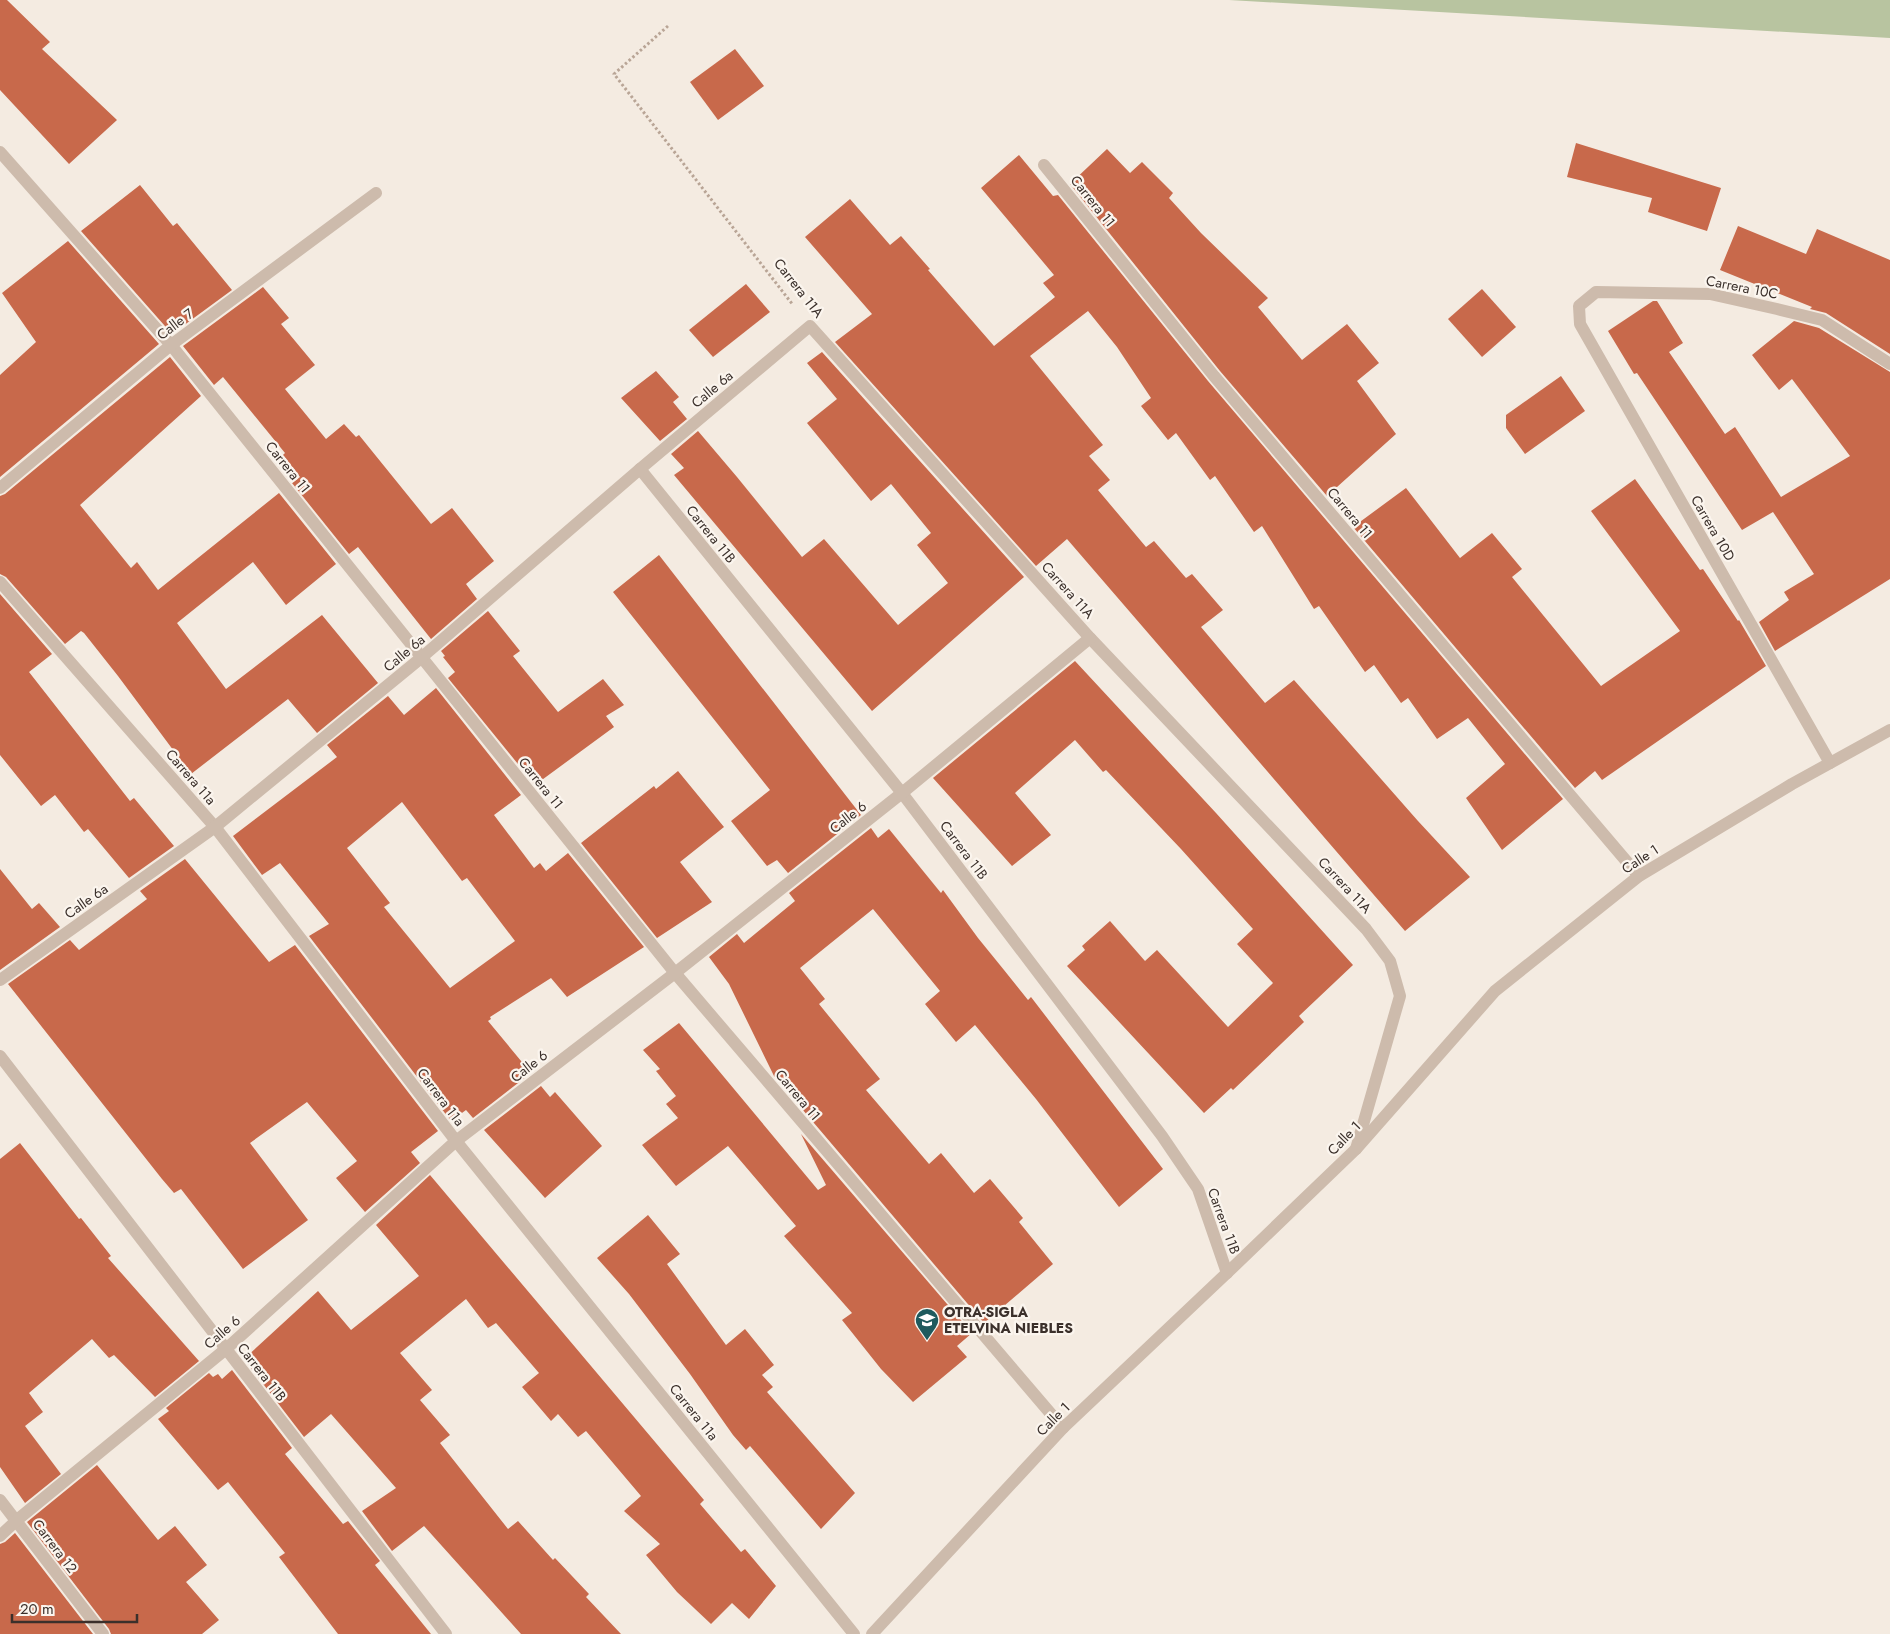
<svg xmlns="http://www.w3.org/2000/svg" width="1890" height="1634" viewBox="0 0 1890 1634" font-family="Jost,sans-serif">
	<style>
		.green { fill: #b8c4a0 }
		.building { fill: #c8694b; fill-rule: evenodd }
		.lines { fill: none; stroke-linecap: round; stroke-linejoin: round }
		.path { stroke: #b9a596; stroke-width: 3; stroke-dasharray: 2.5 2.5; stroke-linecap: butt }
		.street { stroke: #cdbbac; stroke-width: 12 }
		.labels { text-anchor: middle; stroke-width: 4.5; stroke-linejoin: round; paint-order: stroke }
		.street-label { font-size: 14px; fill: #3b302b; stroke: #fbf5ee }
		.poi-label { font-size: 14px; font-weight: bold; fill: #3b302b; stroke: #fbf5ee; text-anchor: start }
	</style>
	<rect width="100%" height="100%" fill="#f4ebe1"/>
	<path class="green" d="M1229 0H1890V38Z"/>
	<g class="building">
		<path d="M0 0H7L50 42 42 49 117 120 69 164 0 90Z"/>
		<path d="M735 49 764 86 718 120 690 82Z"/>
		<path d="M1576 143 1721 188 1707 231 1648 212 1652 198 1567 177Z"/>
		<path d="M1107 149 1130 173 1142 162 1173 193 1169 198 1201 233 1268 298 1258 307 1302 360 1347 324 1379 363 1357 381 1396 434 1327 496 1220 371 1070 184Z"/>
		<path d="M1019 155 1053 196 1058 195 1208 381 1563 799 1502 850 1466 798 1505 764 1468 718 1437 739 1408 698 1401 703 1374 665 1365 672 1319 606 1314 609 1262 526 1254 532 1215 476 1210 480 1176 433 1168 440 1141 406 1151 398 1117 347 1088 311 1030 356 1103 445 1089 456 1110 480 1098 490 1146 547 1154 541 1186 578 1192 574 1223 610 1201 627 1265 703 1294 680 1418 821 1470 877 1405 931 1067 539 1036 566 835 342 872 314 805 237 850 199 890 245 901 236 930 269 928 270 994 346 1055 297 1043 283 1054 275 981 188Z"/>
		<path d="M140 185 173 226 177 223 232 290 172 334 81 231Z"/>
		<path d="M1738 226 1806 254 1817 229 1890 260V354L1826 313 1810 309 1812 307 1720 270Z"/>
		<path d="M68 241 159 344 0 477V375L36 342 2 293Z"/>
		<path d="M746 284 770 312 713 357 689 330Z"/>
		<path d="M263 287 289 318 281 324 315 365 285 389 326 439 344 424 356 437 359 435 431 524 452 508 494 561 466 584 477 599 431 639 358 547 349 554 292 483 300 477 283 455 285 453 223 377 214 385 183 346Z"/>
		<path d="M1482 289 1516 327 1482 357 1448 319Z"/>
		<path d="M1653 301H1657L1683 343 1669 352 1725 434 1735 427 1781 497 1850 456 1792 379 1779 390 1752 355 1794 321 1819 328 1890 372V579L1775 651 1759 622 1789 600 1784 592 1814 574 1773 512 1742 530 1637 373 1634 374 1608 331Z"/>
		<path d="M822 352 1024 577 872 711 674 475 684 468 671 454 698 431 737 477 802 557 824 539 898 625 948 583 917 545 931 533 891 484 871 501 807 423 837 399 807 363Z"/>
		<path d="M170 357 201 396 80 505 131 568 137 562 158 590 279 493 336 564 286 605 253 562 177 623 226 689 322 615 378 683 317 733 288 699 191 774 118 676 84 633 81 631 65 644 6 577 0 574V496L5 494Z"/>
		<path d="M656 371 679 397 673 402 687 419 660 441 621 398Z"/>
		<path d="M1561 376 1585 411 1525 454 1506 428V415Z"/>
		<path d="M1635 479 1700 570 1703 569 1738 621 1739 620 1766 666 1602 780 1595 771 1575 788 1353 527 1406 488 1460 558 1492 533 1522 569 1512 577 1601 686 1680 631 1591 511Z"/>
		<path d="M659 555 861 815 788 873 777 860 767 866 731 821 770 790 613 592Z"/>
		<path d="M0 594 52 654 29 672 130 801 134 798 174 846 129 878 88 829 84 832 55 795 41 806 0 755Z"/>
		<path d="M488 611 520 651 513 656 558 712 603 679 624 705 606 716 614 727 535 785 448 678 455 672 443 657 445 656 441 651Z"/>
		<path d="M1075 661 1216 813 1353 965 1299 1016 1304 1022 1233 1090 1231 1088 1204 1113 1067 966 1085 950 1082 946 1110 921 1145 961 1157 950 1228 1027 1273 983 1237 944 1253 929 1181 849 1106 770 1103 772 1075 740 1015 793 1051 835 1012 866 933 778Z"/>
		<path d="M436 688 521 795 494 815 534 868 540 863 546 871 568 853 644 947 567 997 551 978 490 1017 491 1019 488 1021 531 1073 473 1118 466 1110 451 1121 309 936 329 924 280 863 262 875 233 836 337 757 327 745 388 696 404 715ZM402 802 462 881 467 878 515 941 450 988 384 907 390 903 347 848Z"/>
		<path d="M678 771 724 827 680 862 712 902 657 938 581 843 654 786 656 789Z"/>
		<path d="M871 828 878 838 889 829 941 893 943 890 978 938 1004 970 1028 1000 1031 997 1163 1169 1119 1207 1036 1099 975 1025 956 1042 925 1004 940 991 873 909 800 968 825 999 819 1004 880 1079 866 1090 929 1164 941 1153 974 1193 990 1179 1023 1218 1019 1222 1053 1264 984 1323 774 1076 729 984 709 957 737 934 744 943 795 901 789 893Z"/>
		<path d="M185 859 269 962 295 945 438 1131 411 1152 420 1163 365 1212 336 1178 357 1161 307 1102 250 1143 308 1220 243 1269 181 1189 174 1193 162 1179 8 984 70 940 79 950 147 899 140 891Z"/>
		<path d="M0 869 32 909 39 903 60 927 0 970Z"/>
		<path d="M679 1023 818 1190 826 1185 801 1134 972 1333 957 1346 967 1357 913 1402 881 1369 842 1320 852 1313 784 1236 796 1226 728 1146 676 1186 642 1145 678 1118 666 1104 676 1096 656 1071 660 1069 643 1050Z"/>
		<path d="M541 1086 550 1097 555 1092 602 1146 545 1198 484 1130Z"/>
		<path d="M20 1143 79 1219 81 1218 111 1256 108 1258 199 1361 155 1397 114 1355 109 1358 92 1339 29 1393 43 1412 25 1426 61 1474 25 1503 0 1467V1159Z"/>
		<path d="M430 1175 704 1500 700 1504 741 1552 745 1549 776 1586 749 1619 732 1603 711 1624 677 1592 646 1555 660 1544 624 1511 641 1496 586 1431 578 1437 558 1414 551 1421 522 1387 539 1373 496 1323 488 1328 466 1299 400 1353 432 1390 420 1400 450 1435 440 1443 508 1529 518 1521 553 1560 555 1558 589 1594 586 1597 621 1634H521L424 1526 392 1551 362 1511 396 1488 331 1414 304 1437 244 1359 318 1291 351 1330 419 1276 376 1225Z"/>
		<path d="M648 1215 680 1254 667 1264 726 1345 745 1329 774 1365 762 1375 773 1387 767 1392 855 1493 821 1529 750 1446 746 1450 733 1435 690 1374 629 1294 597 1258Z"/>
		<path d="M232 1370 292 1448 285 1454 343 1524 348 1521 380 1561 375 1565 431 1634H338L279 1557 285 1553 228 1482 218 1490 158 1419 169 1411 166 1408 209 1373 213 1377 218 1374 222 1379Z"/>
		<path d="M97 1465 158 1540 175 1526 207 1565 186 1582 219 1620 202 1634H111L109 1629 27 1522Z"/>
		<path d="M15 1533 93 1634H0V1544L5 1542Z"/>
	</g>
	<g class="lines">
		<path class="path" d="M668 26 614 74 793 305"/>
		<g class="street">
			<path d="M0 152 171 345 675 973 1063 1428"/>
			<path d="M1044 165 1214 376 1639 876"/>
			<path d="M640 469 902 793 1162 1136 1198 1189 1227 1273"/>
			<path d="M0 488 171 345 376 193"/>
			<path d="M0 582 215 827 456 1141 854 1634"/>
			<path d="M1830 763 1580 324 1579 306 1596 292 1710 294 1777 309 1822 320 1890 364"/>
			<path d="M0 980 215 827 421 658 640 469 810 326 1090 638 1366 929 1390 961 1400 996 1356 1149"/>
			<path d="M0 1056 446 1634"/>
			<path d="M0 1500 103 1634"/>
			<path d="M0 1536 17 1520 226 1349 456 1141 675 973 902 793 1090 638"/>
			<path d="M872 1634 1063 1428 1227 1273 1356 1149 1495 991 1639 876 1792 784 1890 730"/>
		</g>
	</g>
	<defs>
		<g id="school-pin" transform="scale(1.25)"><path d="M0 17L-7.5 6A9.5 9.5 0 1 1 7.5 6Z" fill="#1f5a5e" stroke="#fbf5ee"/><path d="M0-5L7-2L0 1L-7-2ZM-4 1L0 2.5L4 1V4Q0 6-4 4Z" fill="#fff"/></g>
	</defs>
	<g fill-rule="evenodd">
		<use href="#school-pin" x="927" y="1320"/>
	</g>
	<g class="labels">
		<g class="street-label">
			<text transform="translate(1093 201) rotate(51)" y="5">Carrera 11</text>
			<text transform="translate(1742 287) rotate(11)" y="5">Carrera 10C</text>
			<text transform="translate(799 288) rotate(52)" y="5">Carrera 11A</text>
			<text transform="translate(175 324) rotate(-37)" y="5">Calle 7</text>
			<text transform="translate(712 389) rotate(-40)" y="5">Calle 6a</text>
			<text transform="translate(288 467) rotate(51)" y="5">Carrera 11</text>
			<text transform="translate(1350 513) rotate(50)" y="5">Carrera 11</text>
			<text transform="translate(1713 528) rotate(60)" y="5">Carrera 10D</text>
			<text transform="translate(711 534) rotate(51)" y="5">Carrera 11B</text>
			<text transform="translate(1068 590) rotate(48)" y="5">Carrera 11A</text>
			<text transform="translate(404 653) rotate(-40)" y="5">Calle 6a</text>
			<text transform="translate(191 777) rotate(49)" y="5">Carrera 11a</text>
			<text transform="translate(541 783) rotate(51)" y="5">Carrera 11</text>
			<text transform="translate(848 817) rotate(-38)" y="5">Calle 6</text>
			<text transform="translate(964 850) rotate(53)" y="5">Carrera 11B</text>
			<text transform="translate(1640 859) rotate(-33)" y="5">Calle 1</text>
			<text transform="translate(1345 885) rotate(47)" y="5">Carrera 11A</text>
			<text transform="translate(86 901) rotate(-35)" y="5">Calle 6a</text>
			<text transform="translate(529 1066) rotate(-38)" y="5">Calle 6</text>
			<text transform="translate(798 1095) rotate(50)" y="5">Carrera 11</text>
			<text transform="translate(441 1097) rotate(53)" y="5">Carrera 11a</text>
			<text transform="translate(1344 1138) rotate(-46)" y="5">Calle 1</text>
			<text transform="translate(1224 1221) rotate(70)" y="5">Carrera 11B</text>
			<text transform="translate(222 1332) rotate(-41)" y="5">Calle 6</text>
			<text transform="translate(262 1372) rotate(52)" y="5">Carrera 11B</text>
			<text transform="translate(694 1412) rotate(51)" y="5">Carrera 11a</text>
			<text transform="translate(1053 1419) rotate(-45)" y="5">Calle 1</text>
			<text transform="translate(55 1546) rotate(53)" y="5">Carrera 12</text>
		</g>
		<g class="poi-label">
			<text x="944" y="1317">OTRA-SIGLA<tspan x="944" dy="16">ETELVINA NIEBLES</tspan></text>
		</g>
	</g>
	<path d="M12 1614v8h125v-8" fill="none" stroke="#3b302b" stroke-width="2.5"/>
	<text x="20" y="1614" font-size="15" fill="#3b302b" stroke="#fbf5ee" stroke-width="4" paint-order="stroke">20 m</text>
</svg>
